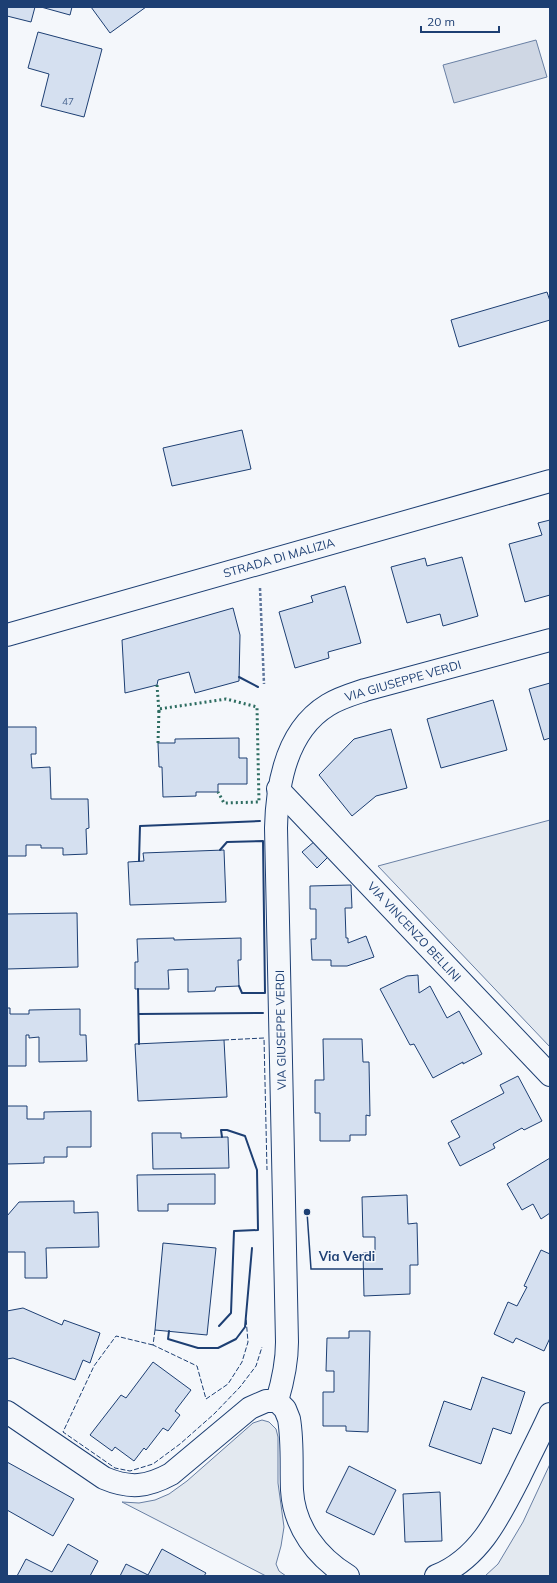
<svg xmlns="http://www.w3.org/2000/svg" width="557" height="1583" viewBox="0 0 557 1583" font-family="Mulish,sans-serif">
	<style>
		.green { fill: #e3e9f0; stroke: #687fa3 }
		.water { fill: #cfd7e4; stroke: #687fa3 }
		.building { fill: #d5e0f0; stroke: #1d3f73 }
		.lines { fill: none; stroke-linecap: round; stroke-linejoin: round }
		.street-casing { stroke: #1d3f73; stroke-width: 24 }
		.path { stroke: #5e769c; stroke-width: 2.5; stroke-dasharray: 3 2; stroke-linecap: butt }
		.street { stroke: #f4f7fb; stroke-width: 22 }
		.hedge { stroke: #2c6c60; stroke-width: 3; stroke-dasharray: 2 3; stroke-linecap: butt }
		.fence { stroke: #1d3f73; stroke-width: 1; stroke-dasharray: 5 2; stroke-linecap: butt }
		.wall { stroke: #1d3f73; stroke-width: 2 }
		.labels { text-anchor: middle; stroke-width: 3; stroke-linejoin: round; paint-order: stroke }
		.number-label { font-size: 10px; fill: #4b6792 }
		.street-label { font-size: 12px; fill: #1d3f73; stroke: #f4f7fb }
		.leader { fill: none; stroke: #1d3f73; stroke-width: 1.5 }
		.callout-dot { fill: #1d3f73; stroke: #f4f7fb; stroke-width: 1.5 }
		.callout-label { font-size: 13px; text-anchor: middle; font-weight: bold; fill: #1d3f73; stroke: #f4f7fb; stroke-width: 3; stroke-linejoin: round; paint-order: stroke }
	</style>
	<rect width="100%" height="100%" fill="#f4f7fb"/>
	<g class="green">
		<path d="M550 820V1047L378 866Z"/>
		<path d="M262 1420 269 1422 276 1429 278 1437V1483L284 1527 281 1546 276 1564 279 1571 286 1576H266L122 1502 139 1503 155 1500 169 1494 187 1481 253 1423Z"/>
		<path d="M550 1464V1576H485L498 1564 523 1522Z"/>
	</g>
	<path class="water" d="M536 40 547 77 454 103 443 65Z"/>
	<g class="building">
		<path d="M7 7H35L31 22 7 16Z"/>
		<path d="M41 7H72L70 15Z"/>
		<path d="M91 7H146L110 33Z"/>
		<path d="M38 32 102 49 84 117 41 106 49 74 28 68Z"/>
		<path d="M547 292 550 301V320L459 347 451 320Z"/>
		<path d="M242 430 251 469 172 486 163 448Z"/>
		<path d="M550 520V595L525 602 509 544 542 535 538 523Z"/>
		<path d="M462 557 478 616 443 626 440 614 407 623 391 567 425 558 427 566Z"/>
		<path d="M345 586 361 643 328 652 329 658 295 668 279 612 313 602 311 596Z"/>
		<path d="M233 608 240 635 239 681 195 693 189 672 158 680 157 685 125 693 122 640Z"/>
		<path d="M550 683V738L544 740 529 689Z"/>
		<path d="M493 700 507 750 441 768 427 719Z"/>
		<path d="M7 727H36V754H31L32 768 50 767 51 799H88L89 828 86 829 87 854 63 855V848H41V845H26V856H7Z"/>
		<path d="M391 729 407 788 376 796 352 816 319 775 354 739Z"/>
		<path d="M239 738V758H247V784H218V792H196V796L163 797 162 767H159L158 743H175V739Z"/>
		<path d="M315 841 329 856 317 868 302 852Z"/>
		<path d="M224 850 226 902 130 905 128 862 144 861 143 853Z"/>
		<path d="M351 885 352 908H345L346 938H348V943L366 936 374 957 347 966H331V960H312L311 939H316V909H310V886Z"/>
		<path d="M77 913 78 967 7 969V914Z"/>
		<path d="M174 938V940L241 938V960H238L239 986 216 987 215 991 188 992V969L168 970 169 989H135V962H138L137 939Z"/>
		<path d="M418 975 419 993 430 986 447 1018 459 1011 482 1054 463 1064V1062L433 1078 414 1044 410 1045 380 989 407 976Z"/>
		<path d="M7 1008H10V1014H29V1010L80 1009V1035H86L87 1061 39 1062V1037L29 1038V1035H26V1066H7Z"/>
		<path d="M323 1039H362L363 1062H369L370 1116 366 1115V1135H350V1141H320V1113H315V1080H324Z"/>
		<path d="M224 1040 227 1097 138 1101 135 1044Z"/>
		<path d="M518 1076 542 1121 524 1130 522 1128 493 1144 495 1148 460 1166 448 1143 460 1137 451 1121 504 1093 500 1085Z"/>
		<path d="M7 1106H27V1119H44V1112L91 1111V1147H67V1157H44V1163L7 1164Z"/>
		<path d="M152 1133H181V1138L228 1137 229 1168 153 1169Z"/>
		<path d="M550 1158V1213L541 1219 533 1204 522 1210 507 1184Z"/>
		<path d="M215 1174V1204H168V1211H138L137 1175Z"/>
		<path d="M407 1195 408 1224 417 1223 418 1265H410V1294L364 1296 363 1253H375V1237H363L362 1197Z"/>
		<path d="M74 1201V1213L98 1212 99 1247 46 1248 47 1278H25V1252H7V1216L19 1202Z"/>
		<path d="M163 1243 216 1248 207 1335 155 1330Z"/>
		<path d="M541 1250 550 1254V1338L544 1351 516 1338 513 1343 494 1334 508 1302 517 1306 527 1287 524 1286Z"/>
		<path d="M23 1308 62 1325 64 1320 100 1333 90 1363 83 1360 75 1380 13 1358 7 1359V1311Z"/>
		<path d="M349 1331H370L368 1432 346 1431V1426H323V1392H334V1371H326L327 1338H349Z"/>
		<path d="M153 1362 191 1390 175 1411 180 1415 168 1431 163 1428 146 1450 144 1448 134 1461 115 1447 112 1451 90 1435 121 1395 126 1398Z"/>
		<path d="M482 1377 525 1392 511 1434 493 1428 481 1464 429 1446 444 1401 471 1410Z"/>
		<path d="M7 1462 74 1499 53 1536 7 1510Z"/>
		<path d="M349 1466 396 1490 374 1535 326 1512Z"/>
		<path d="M440 1492 442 1541 405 1542 403 1494Z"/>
		<path d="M68 1544 98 1561 90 1576H17L26 1559 52 1572Z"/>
		<path d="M162 1549 206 1573 204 1576H120L126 1564 148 1575Z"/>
	</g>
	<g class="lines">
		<g class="street-casing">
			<g id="street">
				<path d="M7 635 550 481"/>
				<path d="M278 789 550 1075"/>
				<path d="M277 1401C283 1381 287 1363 287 1342L276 828C277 784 287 730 328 705 339 698 353 694 365 690L550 640"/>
				<path d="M277 1401 285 1409 289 1419C293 1442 291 1466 292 1490 294 1527 317 1557 348 1576"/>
				<path d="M7 1412 104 1478C130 1489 147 1487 171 1474L250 1408 266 1401H277"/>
				<path d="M436 1576C479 1559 499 1517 519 1478 529 1457 540 1436 550 1414"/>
			</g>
		</g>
		<path class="path" d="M260 588 264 684"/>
		<use href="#street" class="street"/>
		<g class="hedge">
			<path d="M157 685 159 712"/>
			<path d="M158 743 159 709 226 699 257 707 259 802 224 803 218 792"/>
		</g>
		<g class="fence">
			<path d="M224 1040 264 1038 267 1170"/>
			<path d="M155 1330 153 1345 197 1366 206 1399 228 1384 242 1362 248 1342 246 1318"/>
			<path d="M153 1345 116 1336 94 1366 63 1432 115 1468 130 1471 153 1464 180 1444 214 1414 240 1387 256 1366 262 1347"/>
		</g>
		<g class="wall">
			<path d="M239 677 258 687"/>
			<path d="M220 850 227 842 263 841 265 993H242L239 986"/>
			<path d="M139 861 140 826 260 821"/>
			<path d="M138 989 139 1044"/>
			<path d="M139 1014 263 1013"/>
			<path d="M219 1326 231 1313 234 1231 258 1230 257 1170 245 1136 227 1130H221L222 1137"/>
			<path d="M169 1331 168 1339 198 1348H218L236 1339 245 1327 252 1248"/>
		</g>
	</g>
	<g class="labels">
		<g class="number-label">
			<text x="68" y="105">47</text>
		</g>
		<g class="street-label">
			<text transform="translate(279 558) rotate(-16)" y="4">STRADA DI MALIZIA</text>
			<text transform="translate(403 681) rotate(-16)" y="4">VIA GIUSEPPE VERDI</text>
			<text transform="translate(414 932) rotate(47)" y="4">VIA VINCENZO BELLINI</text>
			<text transform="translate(281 1030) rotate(-91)" y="4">VIA GIUSEPPE VERDI</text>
		</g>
	</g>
	<path class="leader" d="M307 1212L311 1269H383"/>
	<circle class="callout-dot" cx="307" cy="1212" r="4"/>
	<g class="callout-label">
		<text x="347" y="1261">Via Verdi</text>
	</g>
	<rect width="557" height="1583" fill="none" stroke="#1d3f73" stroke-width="16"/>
	<path d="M421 26v6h78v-6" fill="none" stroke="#1d3f73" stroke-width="2"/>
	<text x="427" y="26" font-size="12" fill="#1d3f73" stroke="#f4f7fb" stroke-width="3" paint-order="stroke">20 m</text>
</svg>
